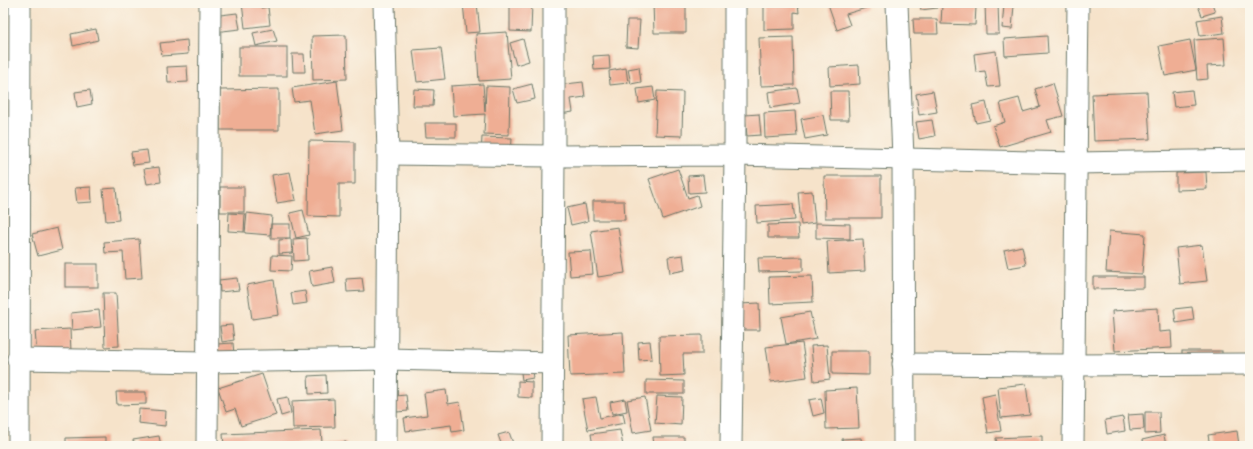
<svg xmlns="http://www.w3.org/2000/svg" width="1253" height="449" viewBox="0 0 1253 449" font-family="Kalam,sans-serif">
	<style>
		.building { fill: #efae94 }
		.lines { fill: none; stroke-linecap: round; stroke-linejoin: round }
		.minor-casing { stroke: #6a7768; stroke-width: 23 }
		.minor { stroke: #fff; stroke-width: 21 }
	</style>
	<rect width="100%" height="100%" fill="#fbf7ec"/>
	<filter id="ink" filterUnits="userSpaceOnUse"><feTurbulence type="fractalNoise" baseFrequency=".025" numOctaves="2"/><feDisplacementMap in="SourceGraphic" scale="8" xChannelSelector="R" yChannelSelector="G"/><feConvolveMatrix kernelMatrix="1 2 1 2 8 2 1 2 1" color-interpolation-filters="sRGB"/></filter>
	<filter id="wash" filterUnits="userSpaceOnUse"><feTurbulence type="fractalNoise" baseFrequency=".012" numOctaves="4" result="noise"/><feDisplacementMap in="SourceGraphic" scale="16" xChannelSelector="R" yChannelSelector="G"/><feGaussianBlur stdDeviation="0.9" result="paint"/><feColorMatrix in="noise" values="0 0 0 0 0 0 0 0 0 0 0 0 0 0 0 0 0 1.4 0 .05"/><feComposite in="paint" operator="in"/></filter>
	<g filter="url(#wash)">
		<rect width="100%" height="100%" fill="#f6e3ca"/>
		<g id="blocks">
			<g class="building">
				<path d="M242 3H260L261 8 268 7 270 25 245 28Z"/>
				<path d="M463 3H477L480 32 466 33Z"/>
				<path d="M510 3H532L531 32 510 31Z"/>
				<path d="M653 3H686V33H654Z"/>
				<path d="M764 3H798L799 13 794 12V29L764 30Z"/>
				<path d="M830 3H865L866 8 846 14 850 25 837 30 828 4Z"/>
				<path d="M920 3H937V8L921 10Z"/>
				<path d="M985 3H998L999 34H986Z"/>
				<path d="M1197 3H1212L1215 12 1202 16Z"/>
				<path d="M942 5 976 7 975 25 941 24Z"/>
				<path d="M1004 5H1014L1012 29 1002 28Z"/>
				<path d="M237 13 240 29 214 32 212 16Z"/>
				<path d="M1222 16 1224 33 1200 36 1197 20Z"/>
				<path d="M913 19H937L938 34H914Z"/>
				<path d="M627 20H640L638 48 626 47Z"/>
				<path d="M96 29 98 40 73 46 71 34Z"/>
				<path d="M273 29 277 41 256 46 253 33Z"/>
				<path d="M507 32 511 79 479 81 476 34Z"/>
				<path d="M346 35 347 79 313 80 312 36Z"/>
				<path d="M1047 36 1048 53 1005 56 1004 39Z"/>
				<path d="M793 37 794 85 761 86 759 38Z"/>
				<path d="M1224 38 1226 65 1207 66 1208 79 1197 80 1194 40Z"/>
				<path d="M523 39 529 61 516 65 510 43Z"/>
				<path d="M187 40 188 54 162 56 160 43Z"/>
				<path d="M1190 40 1196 70 1165 76 1159 46Z"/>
				<rect x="239" y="47" width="48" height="29"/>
				<path d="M441 48 445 79 417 82 413 50Z"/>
				<path d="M996 51 1000 86 988 87 985 71 976 72 974 54Z"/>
				<path d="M292 54H304L305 72H293Z"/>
				<path d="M609 55 610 69 594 70 593 56Z"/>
				<path d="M859 65 860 84 830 86 829 67Z"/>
				<path d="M187 66 188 82 168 83 167 67Z"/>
				<path d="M639 67 641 82 631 84 628 69Z"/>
				<path d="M626 68 628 83 610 85 609 71Z"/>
				<path d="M337 81 343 130 315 134 310 100 294 102 292 88Z"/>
				<path d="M583 82 585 97 571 99 573 112 560 114 557 85Z"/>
				<path d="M1053 83 1063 116 1047 120 1051 132 1000 147 993 126 1005 122 1000 103 1019 98 1023 112 1040 107 1035 89Z"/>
				<path d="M483 84 485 112 486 86 510 87 509 135 484 134 485 114 453 116 451 86Z"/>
				<path d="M532 84 535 99 517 103 513 89Z"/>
				<path d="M653 87 655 100 639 103 637 89Z"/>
				<path d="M797 88 800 103 770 108 768 92Z"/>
				<path d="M279 89V130H220V90Z"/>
				<path d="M414 89 434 90 433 106H413Z"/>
				<path d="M90 90 92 104 77 107 75 92Z"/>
				<path d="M1192 90 1194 105 1174 107 1172 92Z"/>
				<path d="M657 91 683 92 682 136 655 135Z"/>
				<path d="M830 91H848L849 120H831Z"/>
				<path d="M933 91 937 112 919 115 916 94Z"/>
				<path d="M1147 92 1150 139 1094 141 1092 94Z"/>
				<path d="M986 102 990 120 976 123 972 105Z"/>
				<path d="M795 111 797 136 765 138 764 113Z"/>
				<path d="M759 114 761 135 747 136 745 115Z"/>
				<path d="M823 115 827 135 805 139 801 119Z"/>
				<path d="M932 120 935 136 919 139 916 122Z"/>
				<path d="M425 123H456V137H426Z"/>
				<path d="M482 137 512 138 511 155 481 154Z"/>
				<path d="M309 141 355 142V184H339V217L308 216Z"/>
				<path d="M147 150 149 163 133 165 131 152Z"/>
				<path d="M159 167 161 182 147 184 144 169Z"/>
				<path d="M678 169 688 198 697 195 700 206 663 219 649 179Z"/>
				<path d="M290 172 296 200 277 203 272 175Z"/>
				<path d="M1206 172 1207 189 1176 190V173Z"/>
				<path d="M703 175 705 192 689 193 688 176Z"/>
				<path d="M824 176H881V218H825Z"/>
				<path d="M91 187 92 202 77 203 75 188Z"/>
				<rect x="220" y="187" width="24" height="25"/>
				<path d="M116 188 119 220 106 221 103 189Z"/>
				<path d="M812 191 815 223 801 225 798 192Z"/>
				<path d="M593 201H624L625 220H593Z"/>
				<path d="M585 204 588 221 571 225 567 208Z"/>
				<path d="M793 204 795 220 757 223 756 206Z"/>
				<path d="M303 210 309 235 296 238 290 213Z"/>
				<path d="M229 213 245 214 244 232 228 231Z"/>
				<path d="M247 213 272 216 270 235 245 233Z"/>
				<path d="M816 223 850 224V239L816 238Z"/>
				<rect x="271" y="224" width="19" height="14"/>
				<path d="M798 224 799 238H768V225Z"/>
				<path d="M618 227 625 273 598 277 591 231Z"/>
				<path d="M57 228 62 250 38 256 32 234Z"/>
				<path d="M1109 231 1145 234 1142 274 1106 272Z"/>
				<path d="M307 238 308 260 294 261 293 239Z"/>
				<path d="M139 239 142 278 125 279 123 252 105 253 104 242Z"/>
				<path d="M291 239 292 253 279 254V240Z"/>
				<path d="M863 239 865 271 829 273 827 241Z"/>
				<path d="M1202 245 1207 281 1180 284 1176 248Z"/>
				<path d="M1022 246 1026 265 1008 268 1004 250Z"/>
				<path d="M591 251 593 274 570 276 568 252Z"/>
				<path d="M272 255 292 256 291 271 271 270Z"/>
				<path d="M683 255 685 270 670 273 668 257Z"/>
				<path d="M803 257V271L759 272 758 258Z"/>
				<rect x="65" y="264" width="33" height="23"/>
				<path d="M332 267 335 283 312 287 309 271Z"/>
				<path d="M812 276 813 302 770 304 769 277Z"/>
				<path d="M1093 277H1144V288L1093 289Z"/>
				<path d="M237 278 239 290 220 292 219 280Z"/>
				<path d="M362 278 364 291 347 292 346 279Z"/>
				<path d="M274 280 279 315 252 319 247 285Z"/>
				<path d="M305 291 307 303 293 305 291 293Z"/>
				<path d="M103 293H116L119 346 105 347Z"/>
				<path d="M759 303 760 330H741L740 304Z"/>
				<path d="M1192 307 1194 320 1176 323 1174 309Z"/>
				<path d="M1158 308 1159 332 1171 331 1172 348 1115 351 1112 311Z"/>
				<path d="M99 310 101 327 72 330 71 313Z"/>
				<path d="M810 312 816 339 786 344 781 317Z"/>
				<path d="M232 325 234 340 222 342 220 326Z"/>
				<path d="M70 329 71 352 37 354 35 331Z"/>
				<path d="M623 332 625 374 570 376 568 335Z"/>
				<path d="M702 335V354H683L684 375 660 376 659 336Z"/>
				<path d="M650 341 652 359 639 360 638 342Z"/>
				<path d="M233 343 234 354 217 355V344Z"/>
				<path d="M802 343 807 377 771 382 766 347Z"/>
				<path d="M827 345 830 379 814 381 811 346Z"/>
				<path d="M832 351H869V375L832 374Z"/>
				<rect x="1182" y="351" width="40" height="8"/>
				<path d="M531 364 533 378 522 380 520 365Z"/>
				<path d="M262 374 276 415 241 426 235 409 226 412 218 388Z"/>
				<path d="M326 375 327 393 309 394 308 376Z"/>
				<path d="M646 380 684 381V394H646Z"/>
				<path d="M518 381 532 382V398L518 397Z"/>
				<path d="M1026 384 1030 415 1001 418 998 387Z"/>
				<path d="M857 388 859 428 826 429 825 390Z"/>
				<path d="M446 390 448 404 460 402 464 430 452 432 451 425 406 431 404 418 427 415 424 393Z"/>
				<path d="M116 392H146V404L117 405Z"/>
				<path d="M995 394 1001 431 988 433 982 397Z"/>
				<path d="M406 395 408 411 397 412 395 396Z"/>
				<path d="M657 396 682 397 681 425 655 423Z"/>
				<path d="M288 397 291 413 281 416 277 399Z"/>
				<path d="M596 397 600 418 623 413 625 423 588 430 582 399Z"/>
				<path d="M645 397 651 430 633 433 627 400Z"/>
				<path d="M821 398 824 413 813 416 809 400Z"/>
				<path d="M334 399 335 427 293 428 292 401Z"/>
				<path d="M625 399 627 411 612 414 610 402Z"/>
				<path d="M139 409 166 411 165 426 138 423Z"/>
				<path d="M1145 412H1159L1160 433 1145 434Z"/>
				<path d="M1143 414 1144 429 1130 430 1128 415Z"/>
				<path d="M1123 417 1125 431 1107 434 1105 420Z"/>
				<path d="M321 430 322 443 290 444V446H224L223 434Z"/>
				<path d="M620 430 623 446H593L591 434Z"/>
				<path d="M1237 431 1239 445 1210 446 1208 435Z"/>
				<path d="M509 432 514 446H502L498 435Z"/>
				<path d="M1164 435 1166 446H1143L1142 440Z"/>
				<path d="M159 436 161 446H134L133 440Z"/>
				<path d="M1042 436V446H997L996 438Z"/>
				<path d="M105 437V446H66V438Z"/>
				<path d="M653 437H684V446H654Z"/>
				<path d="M861 438 862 446H843L842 439Z"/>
				<path d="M346 442 347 446H323V444Z"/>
			</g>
		</g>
	</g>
	<g filter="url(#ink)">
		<use href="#blocks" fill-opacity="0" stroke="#6a7768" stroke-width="1"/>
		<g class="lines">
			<g class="minor-casing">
				<g id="minor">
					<path d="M384 3 388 154 386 446"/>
					<path d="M897 3 903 158 904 446"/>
					<path d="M388 154 554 156 735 155 1076 163 1250 160"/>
					<path d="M18 359 207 362 387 359 552 363"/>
					<path d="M903 364 1074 365 1250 364"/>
					<path d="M19 446 20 3"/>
					<path d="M207 446 210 3"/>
					<path d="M552 446 554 156V3"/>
					<path d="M731 446 735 155V3"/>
					<path d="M1073 446 1078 3"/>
				</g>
			</g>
			<use href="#minor" class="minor"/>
		</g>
	</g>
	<rect width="1253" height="449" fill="none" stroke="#fbf7ec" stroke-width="16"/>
</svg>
